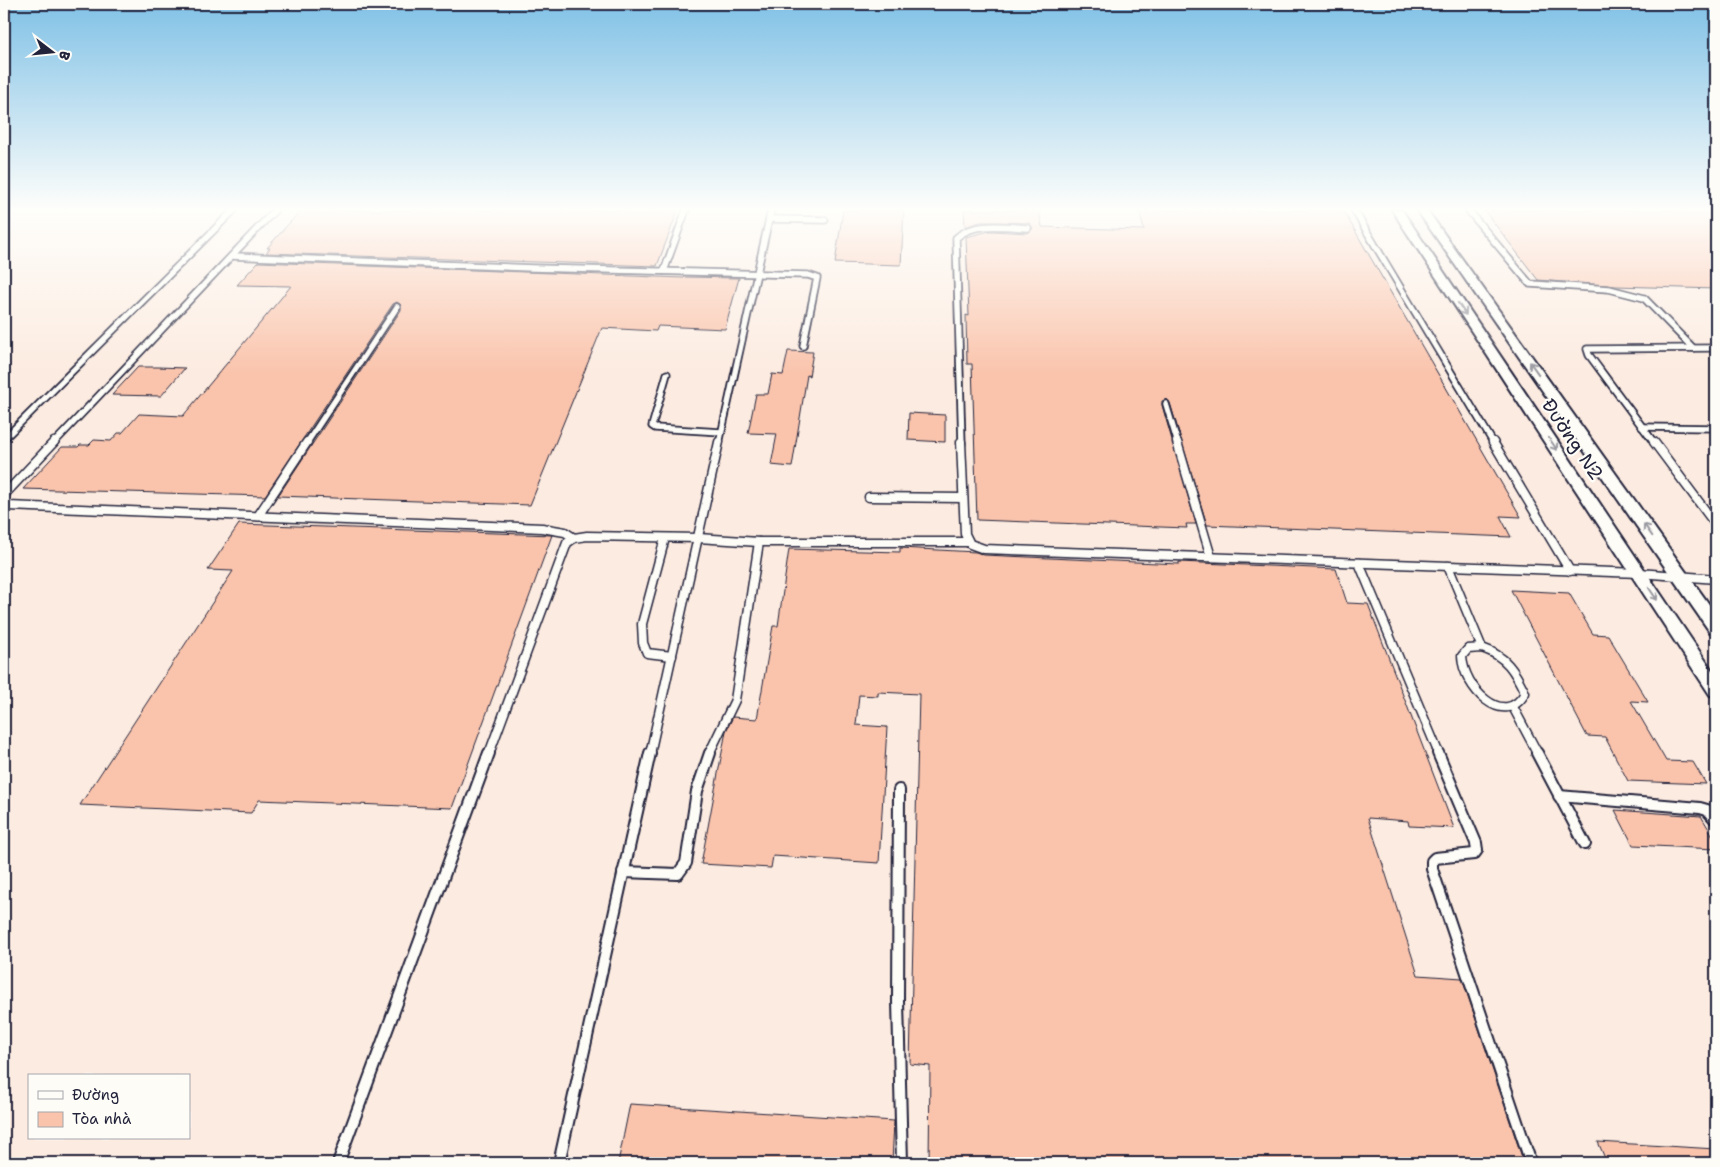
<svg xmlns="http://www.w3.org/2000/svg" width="1720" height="1167" viewBox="0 0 1720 1167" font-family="'Shantell Sans',sans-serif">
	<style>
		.built { fill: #fcebe0; fill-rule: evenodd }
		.building { fill: #fac4ac; stroke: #22223b }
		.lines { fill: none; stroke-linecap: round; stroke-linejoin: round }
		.lane-far2-casing { stroke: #22223b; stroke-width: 9 }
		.lane-far1-casing { stroke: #22223b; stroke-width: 11 }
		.lane-casing { stroke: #22223b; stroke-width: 14 }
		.street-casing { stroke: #22223b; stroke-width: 4 }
		.lane-far2 { stroke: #fdfcf7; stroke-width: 5.5 }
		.lane-far1 { stroke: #fdfcf7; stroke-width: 8 }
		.lane { stroke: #fdfcf7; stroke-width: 10 }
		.street { fill: #fdfcf7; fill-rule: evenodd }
		.oneway { stroke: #9a9aa2 }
		.labels { text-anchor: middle; stroke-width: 4.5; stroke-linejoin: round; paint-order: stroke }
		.street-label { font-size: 19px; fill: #22223b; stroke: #fdfcf7 }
	</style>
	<rect width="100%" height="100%" fill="#fdfcf7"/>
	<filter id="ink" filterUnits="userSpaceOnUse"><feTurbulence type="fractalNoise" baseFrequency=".02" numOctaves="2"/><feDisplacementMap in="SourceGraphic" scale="10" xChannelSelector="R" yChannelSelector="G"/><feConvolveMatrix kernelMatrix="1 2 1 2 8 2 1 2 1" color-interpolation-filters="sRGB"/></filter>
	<g filter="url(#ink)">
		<path class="built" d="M4 210H1716V1163H4ZM29 1076H189V1138H29Z"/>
		<g class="building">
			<path d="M301 210H678L657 266 266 253 270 248H267Z"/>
			<path d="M843 210H904L901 265 835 263Z"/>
			<path d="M964 210H1039L1042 227 1144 230 1139 210H1343L1521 517 1500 516 1511 537 1207 525 1170 403 1167 399 1162 401V405L1196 524H1186L1187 528 977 520 972 364H967L966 315 969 316 966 237 990 231 1028 233 1033 228 1029 223 1000 222H980L965 227Z"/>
			<path d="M1484 210H1716V289L1616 286 1538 280Z"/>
			<path d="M258 262 684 278 685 277 739 278 725 329 658 326 656 331 602 328 530 505 278 496 401 310V305L397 302 393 304 265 496 23 489 62 447H78L80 445H89L94 440 111 441 118 433H122L139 414 183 416 291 286 237 285Z"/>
			<path d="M788 351 813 352 809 376 807 375 792 467 771 465 777 434 748 433 756 394H768L772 374 783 375Z"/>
			<path d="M138 367H158L185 368 161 396 112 395Z"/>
			<path d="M909 413 945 415V442L908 440Z"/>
			<path d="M239 524 552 535 452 808 259 800 251 813 80 805 233 571 208 570Z"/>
			<path d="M900 548 976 552 984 555 1179 564V562L1336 569 1347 603 1368 604 1454 828 1409 826 1408 821 1368 818 1418 975 1462 978 1524 1163H929L930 1066 910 1064 919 694 878 692V696L859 695 856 725 887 727 879 863 773 856 771 868 701 864 726 731 733 717 757 719 773 626H778L789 549 900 552Z"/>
			<path d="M1511 590 1569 593 1593 634 1608 635 1648 702 1631 701 1666 761 1693 762 1706 784 1628 781 1605 737 1587 736Z"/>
			<path d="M1615 810 1701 816 1716 841V849L1633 845Z"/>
			<path d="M630 1104 894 1121 892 1163H618Z"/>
			<path d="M1598 1142 1716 1149V1163H1607Z"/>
		</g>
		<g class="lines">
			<g class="lane-far2-casing">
				<g id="lane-far2">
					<path d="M1354 210 1494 444"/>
					<path d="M1468 210 1530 284 1609 289 1644 298 1693 348"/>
					<path d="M769 219 825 220"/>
					<path d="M232 256 533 268 808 275 817 278 803 346"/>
					<path d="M664 271 686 210"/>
					<path d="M667 374 652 426 655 428 721 432"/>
					<path d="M1166 404 1178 444"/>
					<path d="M1642 427 1715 428"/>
					<path d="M4 439 234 210"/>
					<path d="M53 444 275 210"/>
					<path d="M306 444 397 307"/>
					<path d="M719 444 771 210"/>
					<path d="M962 444 956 238C973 221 1006 227 1028 228"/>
					<path d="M1655 444 1589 355 1587 349 1716 348"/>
				</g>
			</g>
			<g class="lane-far1-casing">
				<g id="lane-far1">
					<path d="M961 442 965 534 970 544 984 549 1639 573 1716 579"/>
					<path d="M1177 442 1211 557"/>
					<path d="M1493 442 1570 571"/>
					<path d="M1654 442 1716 525"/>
					<path d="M4 495 54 442"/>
					<path d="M869 497 963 498"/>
					<path d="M4 503 8 506 542 528 565 532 574 538"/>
					<path d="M258 516 307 442"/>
					<path d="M665 538 642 624 643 643 647 653 672 656"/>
					<path d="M1359 563 1439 754"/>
					<path d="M1448 566 1482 648"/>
					<path d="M1482 648C1506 656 1515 671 1525 693 1504 730 1463 687 1462 656L1468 649Z"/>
					<path d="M1513 707 1538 754"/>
					<path d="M489 754 567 543 574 538 587 536 698 538 759 542H968"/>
					<path d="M650 754 719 442"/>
					<path d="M709 754 735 700 759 542"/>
				</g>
			</g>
			<g class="lane-casing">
				<g id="lane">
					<path d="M1438 753 1476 843 1477 850 1474 854 1435 858 1432 861V869L1531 1163"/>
					<path d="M1537 753 1585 844"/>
					<path d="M899 790 898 1001 902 1163"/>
					<path d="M1559 796 1700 808 1707 810 1716 820"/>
					<path d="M623 872 678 874 686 863 697 791 710 753"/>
					<path d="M338 1163 489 753"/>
					<path d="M559 1163 650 753"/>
				</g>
			</g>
			<g class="street-casing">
				<g id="street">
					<path d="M1392 210H1402L1716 676V697L1710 695Z"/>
					<path d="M1417 210H1427L1716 614V634L1710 632Z"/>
				</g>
			</g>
			<use href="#lane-far2" class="lane-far2"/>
			<use href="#lane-far1" class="lane-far1"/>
			<use href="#lane" class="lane"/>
			<use href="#street" class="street"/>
		</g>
		<defs><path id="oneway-shaft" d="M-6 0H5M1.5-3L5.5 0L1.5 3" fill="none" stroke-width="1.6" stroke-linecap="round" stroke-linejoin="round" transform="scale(1.25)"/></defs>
		<g class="oneway">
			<use href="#oneway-shaft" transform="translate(1462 309) rotate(56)"/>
			<use href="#oneway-shaft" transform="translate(1534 368) rotate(-125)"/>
			<use href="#oneway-shaft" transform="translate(1553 444) rotate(56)"/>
			<use href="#oneway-shaft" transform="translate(1648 530) rotate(-125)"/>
			<use href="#oneway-shaft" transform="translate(1653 594) rotate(56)"/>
		</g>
	</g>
	<linearGradient id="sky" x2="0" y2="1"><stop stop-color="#80c1e6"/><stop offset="0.56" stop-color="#fefefb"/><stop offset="1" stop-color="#fefefb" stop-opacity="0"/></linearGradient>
	<rect width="1720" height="373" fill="url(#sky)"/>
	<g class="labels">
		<g class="street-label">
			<text transform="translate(1573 439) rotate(56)" y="7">Đường N2</text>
		</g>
	</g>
	<rect width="1720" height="1167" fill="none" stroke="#fdfcf7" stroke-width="20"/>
	<rect x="10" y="10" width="1700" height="1147" fill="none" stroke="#22223b" stroke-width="2" filter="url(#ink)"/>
	<rect x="28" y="1074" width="162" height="65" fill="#fdfcf7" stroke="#a5a5ac"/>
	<rect x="38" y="1091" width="25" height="8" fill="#fdfcf7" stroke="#a5a5ac"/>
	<text x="72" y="1100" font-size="15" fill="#22223b">Đường</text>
	<rect x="38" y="1112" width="25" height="15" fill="#fac4ac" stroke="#a5a5ac"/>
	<text x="72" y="1124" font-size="15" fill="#22223b">Tòa nhà</text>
	<g transform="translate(52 52) rotate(106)" stroke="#fdfcf7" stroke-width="4" paint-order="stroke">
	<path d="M0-4L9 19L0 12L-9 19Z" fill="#22223b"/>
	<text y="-8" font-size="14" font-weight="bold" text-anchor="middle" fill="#22223b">B</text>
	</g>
</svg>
